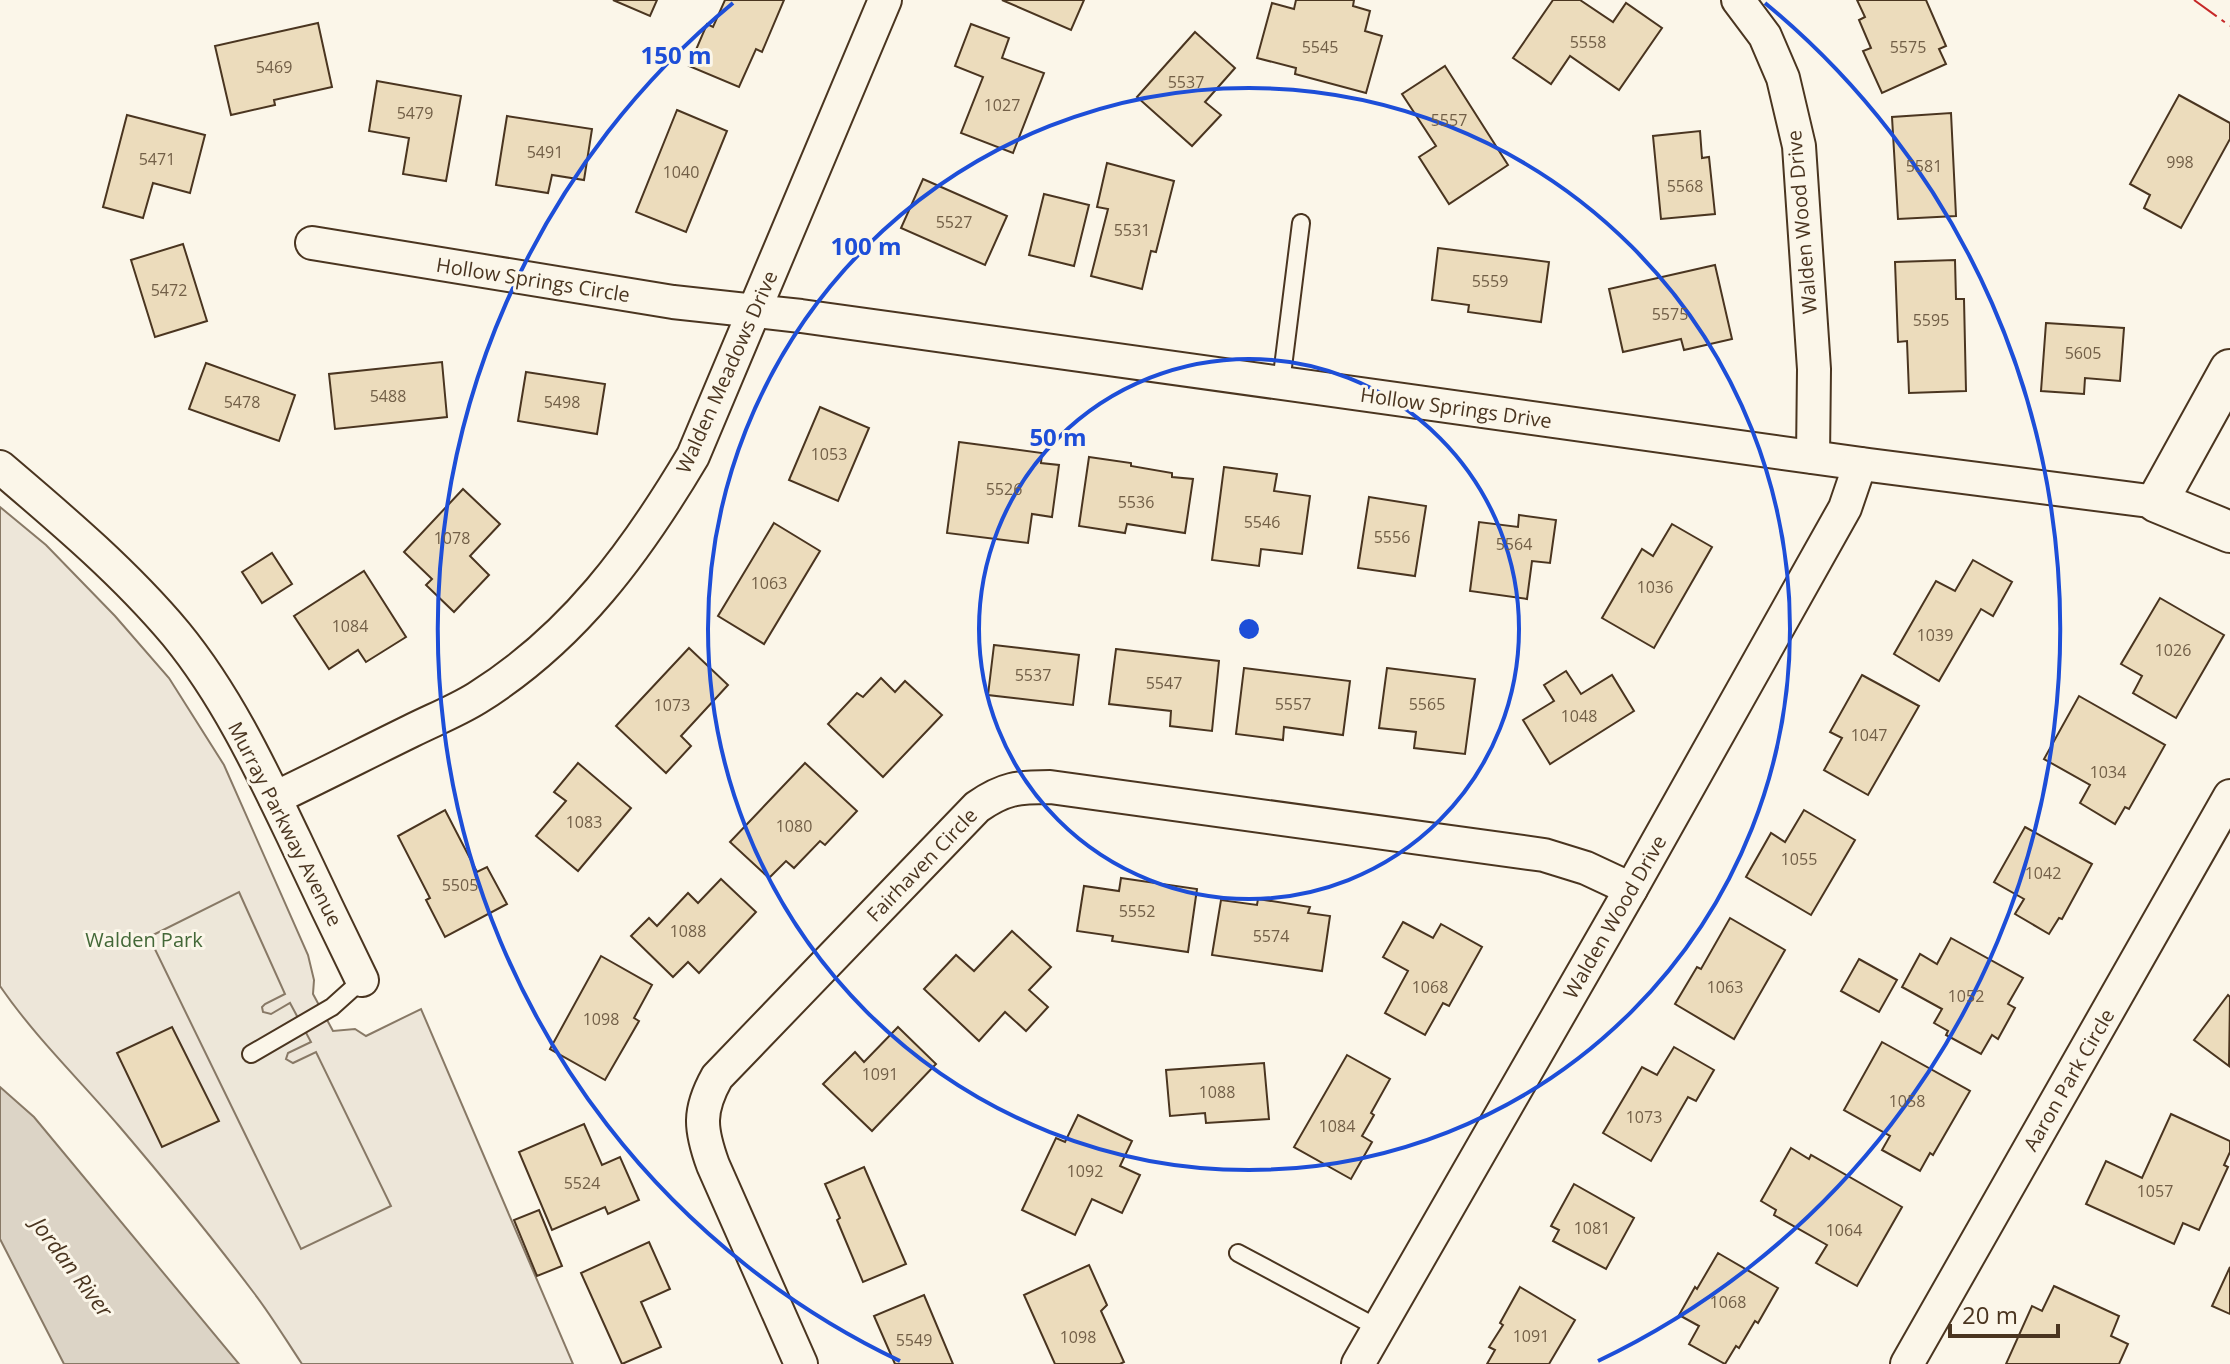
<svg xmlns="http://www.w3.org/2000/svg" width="2230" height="1364" viewBox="0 0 2230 1364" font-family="'Open Sans',sans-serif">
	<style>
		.green { fill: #ede6d9; stroke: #887966; stroke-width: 2 }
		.parking { fill: #ede7d9; stroke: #887966; stroke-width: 2 }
		.water { fill: #dcd4c6; stroke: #887966; stroke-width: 2 }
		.building { fill: #ecdcbc; stroke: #4a3520; stroke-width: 2 }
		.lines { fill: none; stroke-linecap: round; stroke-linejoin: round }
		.service-casing { stroke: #4a3520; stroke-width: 20 }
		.minor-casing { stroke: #4a3520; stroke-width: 36 }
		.tertiary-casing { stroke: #4a3520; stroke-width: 44 }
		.service { stroke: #fbf6e9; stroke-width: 16 }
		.minor { stroke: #fbf6e9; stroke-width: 32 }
		.tertiary { stroke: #fbf6e9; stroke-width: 40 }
		.power { stroke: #c62828; stroke-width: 2; stroke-dasharray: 28 6 4 6; stroke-linecap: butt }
		.ring { fill: none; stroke: #1d4ed8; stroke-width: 4 }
		.labels { text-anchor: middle; stroke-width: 6; stroke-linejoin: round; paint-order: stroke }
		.number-label { font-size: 16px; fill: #725f47 }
		.street-label { font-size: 20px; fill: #4a3520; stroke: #fbf6e9 }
		.park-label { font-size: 20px; fill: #436837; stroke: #fbf6e9 }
		.water-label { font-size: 22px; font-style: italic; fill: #4a3520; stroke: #fbf6e9 }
		.centre { fill: #1d4ed8; stroke: #fbf6e9; stroke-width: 4 }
		.ring-label { font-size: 24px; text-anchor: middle; font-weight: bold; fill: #1d4ed8; stroke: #fbf6e9; stroke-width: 6; stroke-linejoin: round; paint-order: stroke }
	</style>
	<rect width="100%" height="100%" fill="#fbf6e9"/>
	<path class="green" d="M0 507 46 545 115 616 169 678 224 765 308 955 314 980 313 994 333 1031 355 1029 366 1036 421 1009 573 1364H302C286 1340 271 1315 254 1293 211 1236 165 1180 119 1126 79 1079 35 1037 0 986Z"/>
	<path class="parking" d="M239 892 285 994 265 1004 262 1007 263 1012 271 1014 290 1003 311 1042 288 1053 286 1059 293 1063 316 1052 391 1206 301 1249 149 937Z"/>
	<path class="water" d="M0 1087 34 1117 239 1364H64L0 1239Z"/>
	<g class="building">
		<path d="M613 0H657L650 16Z"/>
		<path d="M725 0H784L762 52 756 49 739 87 689 66 707 24 713 27Z"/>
		<path d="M1002 0H1084L1071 30Z"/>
		<path d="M1296 0H1354L1353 6 1370 11 1365 31 1382 36 1366 93 1295 74 1296 68 1257 58 1272 3 1294 9Z"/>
		<path d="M1553 0H1580L1613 22 1626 3 1662 28 1619 90 1570 56 1551 84 1513 58Z"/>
		<path d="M1857 0H1926L1946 46 1939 49 1946 64 1882 93 1863 51 1871 48 1859 20 1865 17Z"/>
		<path d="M318 23 332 87 274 100 275 105 231 115 215 46Z"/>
		<path d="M971 24 1009 38 1002 58 1044 73 1013 153 961 133 983 77 955 66Z"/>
		<path d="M1195 32 1235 68 1205 102 1221 115 1192 146 1137 97Z"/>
		<path d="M1445 66 1508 165 1449 204 1419 157 1436 146 1402 94Z"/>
		<path d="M377 81 461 96 446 181 403 174 409 138 369 131Z"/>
		<path d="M2179 95 2230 123V139L2181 228 2144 208 2150 195 2130 184Z"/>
		<path d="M677 110 727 131 686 232 636 212Z"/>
		<path d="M1951 113 1956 216 1898 219 1892 117Z"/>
		<path d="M127 115 205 135 190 193 153 183 143 218 103 207Z"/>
		<path d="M507 116 592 129 584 180 552 175 548 193 496 185Z"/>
		<path d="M1700 131 1702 158 1709 157 1715 214 1661 219 1653 136Z"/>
		<path d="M1107 163 1174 181 1156 252 1151 251 1142 289 1091 276 1108 209 1097 207Z"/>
		<path d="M923 179 1007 216 985 265 901 228Z"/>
		<path d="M1044 194 1089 205 1074 266 1029 255Z"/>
		<path d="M183 244 207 321 155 337 131 260Z"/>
		<path d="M1438 248 1549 262 1541 322 1468 312 1469 305 1432 300Z"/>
		<path d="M1955 260 1956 299H1964L1966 391 1909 393 1907 341 1898 342 1895 262Z"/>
		<path d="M1715 265 1732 339 1684 350 1681 339 1623 352 1609 289Z"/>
		<path d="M2046 323 2124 328 2120 381 2085 378 2084 394 2041 391Z"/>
		<path d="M442 362 447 417 335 429 329 374Z"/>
		<path d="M206 363 295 395 279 441 189 409Z"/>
		<path d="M526 372 605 384 597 434 518 421Z"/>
		<path d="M820 407 869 428 838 501 789 480Z"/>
		<path d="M959 442 1042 453 1041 463 1059 465 1052 517 1032 514 1028 543 947 533Z"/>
		<path d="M1089 457 1131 463V466L1172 473V477L1193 479 1185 533 1127 524 1125 533 1079 526Z"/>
		<path d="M1224 467 1277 474 1274 491 1310 496 1302 554 1261 549 1259 566 1212 560Z"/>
		<path d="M463 489 500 524 470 556 489 575 454 612 426 585 432 579 404 552Z"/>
		<path d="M1369 497 1426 506 1415 576 1358 568Z"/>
		<path d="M1519 515 1556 520 1550 563 1532 561 1527 599 1470 591 1479 522 1518 527Z"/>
		<path d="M774 523 820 551 764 644 718 616Z"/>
		<path d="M1672 524 1712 547 1654 648 1602 618 1642 549 1653 556Z"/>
		<path d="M272 553 292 584 262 603 242 572Z"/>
		<path d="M1973 560 2012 582 1993 616 1981 609 1939 681 1894 654 1936 581 1955 591Z"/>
		<path d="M364 571 406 637 366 662 358 650 329 669 294 616Z"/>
		<path d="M2160 598 2224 635 2176 718 2133 693 2142 676 2121 664Z"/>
		<path d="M994 645 1079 655 1073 705 988 695Z"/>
		<path d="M689 648 728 685 681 736 691 746 666 773 616 726Z"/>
		<path d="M1116 649 1219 661 1212 731 1170 726 1171 711 1109 704Z"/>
		<path d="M1244 668 1350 681 1343 735 1284 727 1283 740 1236 734Z"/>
		<path d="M1387 668 1475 679 1465 754 1414 748 1416 732 1379 728Z"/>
		<path d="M1566 671 1581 694 1612 675 1634 711 1550 764 1523 720 1554 701 1544 685Z"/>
		<path d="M1862 675 1919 706 1868 795 1824 770 1842 738 1830 732Z"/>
		<path d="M881 678 895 692 905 681 942 715 883 777 828 724 857 693 863 697Z"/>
		<path d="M2079 696 2165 745 2129 809 2125 807 2115 824 2080 803 2090 785 2044 759Z"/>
		<path d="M578 763 631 808 578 871 536 836 566 801 554 792Z"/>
		<path d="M805 763 857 811 825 845 820 841 794 868 786 861 769 878 730 842Z"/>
		<path d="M445 810 477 872 487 867 507 904 445 937 426 900 430 898 398 836Z"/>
		<path d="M1804 810 1855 840 1811 915 1746 877 1771 833 1785 842Z"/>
		<path d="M2025 827 2092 864 2062 919 2059 918 2049 934 2015 914 2024 899 1994 882Z"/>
		<path d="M1121 878 1197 889 1188 952 1112 941 1113 936 1077 931 1084 886 1119 891Z"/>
		<path d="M721 879 756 912 699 973 688 962 673 977 631 936 649 918 657 926 688 893 698 903Z"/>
		<path d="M1258 899 1310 907 1308 913 1330 916 1322 971 1212 955 1221 900 1257 905Z"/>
		<path d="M1730 918 1785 950 1734 1039 1675 1004 1697 967 1701 969Z"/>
		<path d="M1403 922 1433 938 1441 924 1482 947 1449 1006 1443 1003 1425 1035 1385 1013 1408 971 1383 957Z"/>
		<path d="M1012 931 1051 967 1029 990 1048 1007 1026 1031 1005 1012 979 1041 924 989 956 955 974 971Z"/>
		<path d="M1951 938 2023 978 2008 1004 2015 1008 1998 1039 1992 1035 1981 1054 1946 1035 1948 1031 1934 1023 1942 1009 1902 987 1920 954 1937 964Z"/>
		<path d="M601 956 652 985 634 1018 639 1021 605 1080 550 1049Z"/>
		<path d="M1859 959 1897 980 1879 1012 1841 991Z"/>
		<path d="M2228 995 2230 997 2229 1066 2194 1040Z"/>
		<path d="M172 1027 219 1121 162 1147 117 1053Z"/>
		<path d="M898 1027 936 1064 872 1131 823 1084 855 1052 864 1062Z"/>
		<path d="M1882 1042 1970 1091 1933 1155 1930 1153 1920 1171 1882 1150 1890 1136 1844 1110Z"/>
		<path d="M1674 1047 1714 1070 1696 1101 1688 1097 1651 1161 1603 1133 1642 1067 1657 1075Z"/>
		<path d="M1347 1055 1390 1079 1371 1113 1374 1115 1362 1136 1372 1142 1351 1179 1294 1147Z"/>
		<path d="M1264 1063 1269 1119 1206 1123 1205 1113 1170 1116 1166 1070Z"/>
		<path d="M2171 1114 2230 1141V1152L2224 1165 2228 1167 2199 1230 2183 1223 2174 1244 2086 1204 2106 1161 2142 1178Z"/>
		<path d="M1078 1115 1132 1141 1120 1166 1140 1175 1122 1213 1092 1199 1075 1235 1022 1210 1056 1138 1065 1142Z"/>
		<path d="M584 1124 602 1165 620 1157 639 1200 608 1214 605 1207 552 1230 519 1152Z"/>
		<path d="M1791 1148 1809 1159 1811 1155 1902 1207 1857 1286 1816 1263 1827 1245 1774 1215 1776 1210 1761 1201Z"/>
		<path d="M864 1167 906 1264 863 1282 837 1220 840 1218 825 1184Z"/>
		<path d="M1574 1184 1634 1218 1606 1269 1553 1241 1559 1230 1551 1226Z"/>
		<path d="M539 1210 562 1266 537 1276 514 1220Z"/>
		<path d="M649 1242 670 1289 641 1302 661 1347 622 1364 581 1273Z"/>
		<path d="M1718 1253 1778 1288 1758 1323 1755 1321 1739 1348 1736 1346 1725 1364 1689 1344 1699 1326 1679 1315 1695 1287 1697 1289Z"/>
		<path d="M1089 1265 1107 1305 1101 1311 1124 1362 1120 1364H1055L1024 1295Z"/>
		<path d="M2230 1267V1314L2212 1306Z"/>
		<path d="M2054 1286 2119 1316 2111 1336 2128 1344 2119 1364H2006L2032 1306 2042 1311Z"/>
		<path d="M1520 1287 1575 1320 1549 1364H1487L1495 1350 1489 1347 1503 1325 1500 1323Z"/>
		<path d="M924 1295 953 1364H895L874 1316Z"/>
	</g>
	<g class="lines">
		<g class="service-casing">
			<g id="service">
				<path d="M1281 383 1301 223"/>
				<path d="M251 1054 332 1007 362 980"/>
				<path d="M1238 1253 1380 1329"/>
			</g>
		</g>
		<g class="minor-casing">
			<g id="minor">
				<path d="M1738 0 1765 36 1783 78 1799 146 1814 369 1813 457"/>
				<path d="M312 243 673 302 801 316 1869 465 2157 502"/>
				<path d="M0 467C61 519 124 572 176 634 226 695 260 767 294 838 316 885 339 933 362 980"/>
				<path d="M275 798C321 776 366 753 411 731 433 720 456 711 477 698 573 638 636 552 693 456L885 0"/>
				<path d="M801 1364 713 1165C700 1129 698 1111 717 1077L977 807C1004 788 1018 787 1050 787L1544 855 1586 868 1631 889"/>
				<path d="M1358 1364 1631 889 1845 508 1860 464"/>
				<path d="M1907 1364 2230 796"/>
			</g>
		</g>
		<g class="tertiary-casing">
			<path id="tertiary" d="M2230 370 2157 502 2230 532"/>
		</g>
		<use href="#service" class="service"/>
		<use href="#minor" class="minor"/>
		<use href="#tertiary" class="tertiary"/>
		<path class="power" d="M2194 0 2230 26"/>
	</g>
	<g class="ring">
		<circle cx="1249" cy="629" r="270"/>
		<circle cx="1249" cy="629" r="541"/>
		<path d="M900 1361A811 811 0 0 1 733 3M1765 3A811 811 0 0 1 1598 1361"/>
	</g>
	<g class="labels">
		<g class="number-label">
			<text x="1588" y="48">5558</text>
			<text x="1320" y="53">5545</text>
			<text x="1908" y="53">5575</text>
			<text x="274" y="73">5469</text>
			<text x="1186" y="88">5537</text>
			<text x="1002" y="111">1027</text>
			<text x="415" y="119">5479</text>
			<text x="1449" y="126">5557</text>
			<text x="545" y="158">5491</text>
			<text x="157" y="165">5471</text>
			<text x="2180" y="168">998</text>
			<text x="1924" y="172">5581</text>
			<text x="681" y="178">1040</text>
			<text x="1685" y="192">5568</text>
			<text x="954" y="228">5527</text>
			<text x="1132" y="236">5531</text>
			<text x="1490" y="287">5559</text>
			<text x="169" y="296">5472</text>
			<text x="1670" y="320">5575</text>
			<text x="1931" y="326">5595</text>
			<text x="2083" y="359">5605</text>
			<text x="388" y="402">5488</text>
			<text x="242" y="408">5478</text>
			<text x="562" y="408">5498</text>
			<text x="829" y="460">1053</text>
			<text x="1004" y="495">5526</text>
			<text x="1136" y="508">5536</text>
			<text x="1262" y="528">5546</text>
			<text x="1392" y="543">5556</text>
			<text x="452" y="544">1078</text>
			<text x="1514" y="550">5564</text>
			<text x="769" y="589">1063</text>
			<text x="1655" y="593">1036</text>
			<text x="350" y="632">1084</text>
			<text x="1935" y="641">1039</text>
			<text x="2173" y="656">1026</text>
			<text x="1033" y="681">5537</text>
			<text x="1164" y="689">5547</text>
			<text x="1293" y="710">5557</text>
			<text x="1427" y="710">5565</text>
			<text x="672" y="711">1073</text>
			<text x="1579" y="722">1048</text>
			<text x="1869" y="741">1047</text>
			<text x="2108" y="778">1034</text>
			<text x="584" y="828">1083</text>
			<text x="794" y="832">1080</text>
			<text x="1799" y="865">1055</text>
			<text x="2043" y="879">1042</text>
			<text x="460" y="891">5505</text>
			<text x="1137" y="917">5552</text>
			<text x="688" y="937">1088</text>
			<text x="1271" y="942">5574</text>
			<text x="1430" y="993">1068</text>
			<text x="1725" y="993">1063</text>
			<text x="1966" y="1002">1052</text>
			<text x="601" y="1025">1098</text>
			<text x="880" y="1080">1091</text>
			<text x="1217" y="1098">1088</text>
			<text x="1907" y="1107">1058</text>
			<text x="1644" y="1123">1073</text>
			<text x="1337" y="1132">1084</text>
			<text x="1085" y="1177">1092</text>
			<text x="582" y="1189">5524</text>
			<text x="2155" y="1197">1057</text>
			<text x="1592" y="1234">1081</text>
			<text x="1844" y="1236">1064</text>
			<text x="1728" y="1308">1068</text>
			<text x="1531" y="1342">1091</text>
			<text x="1078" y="1343">1098</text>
			<text x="914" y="1346">5549</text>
		</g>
		<g class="street-label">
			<text transform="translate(1802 222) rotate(-95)" y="7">Walden Wood Drive</text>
			<text transform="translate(533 280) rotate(9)" y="7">Hollow Springs Circle</text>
			<text transform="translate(727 372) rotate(-66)" y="7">Walden Meadows Drive</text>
			<text transform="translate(1456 408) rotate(8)" y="7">Hollow Springs Drive</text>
			<text transform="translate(285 824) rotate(63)" y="7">Murray Parkway Avenue</text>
			<text transform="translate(922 865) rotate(-46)" y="7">Fairhaven Circle</text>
			<text transform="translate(1615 917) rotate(-60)" y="7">Walden Wood Drive</text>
			<text transform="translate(2069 1080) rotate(-60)" y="7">Aaron Park Circle</text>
		</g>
		<g class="park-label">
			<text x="144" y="947">Walden Park</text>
		</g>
		<g class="water-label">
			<text transform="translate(72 1267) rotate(53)" y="8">Jordan River</text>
		</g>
	</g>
	<circle cx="1249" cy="629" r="12" class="centre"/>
	<g class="ring-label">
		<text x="676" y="64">150 m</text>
		<text x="866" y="255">100 m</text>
		<text x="1058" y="446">50 m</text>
	</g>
	<path d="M1950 1324v12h108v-12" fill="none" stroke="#4a3520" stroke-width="4"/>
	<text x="1962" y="1324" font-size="24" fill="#4a3520" stroke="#fbf6e9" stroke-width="6" paint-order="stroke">20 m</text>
</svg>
